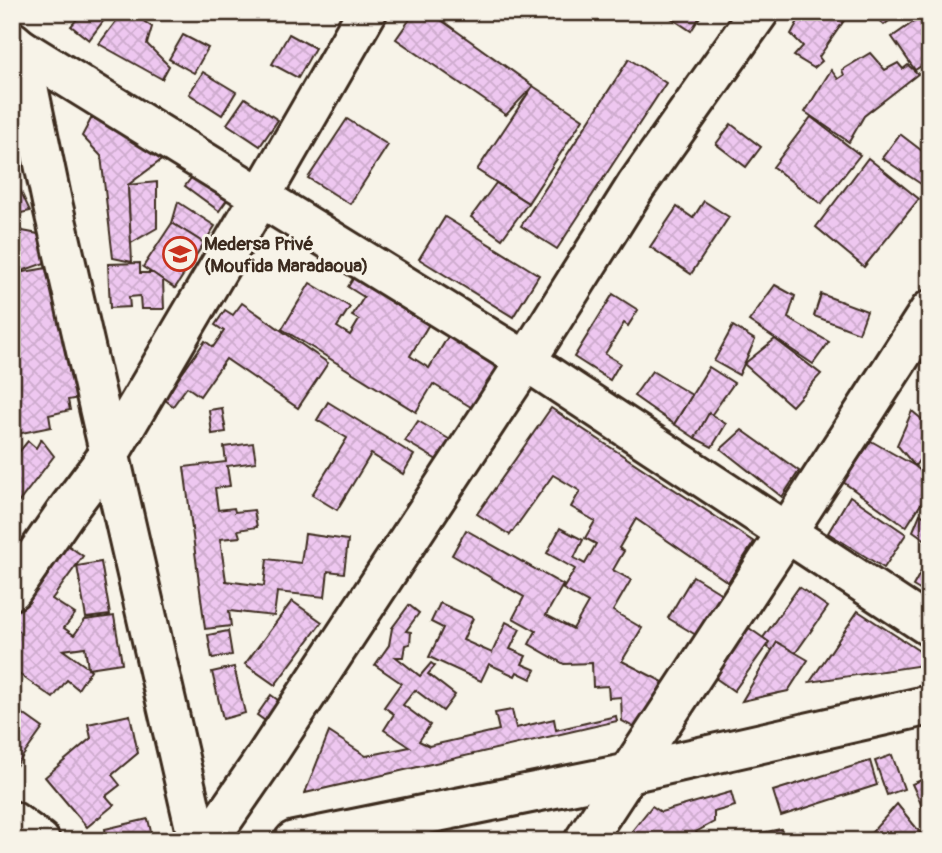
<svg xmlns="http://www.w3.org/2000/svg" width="942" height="853" viewBox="0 0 942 853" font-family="Pangolin,sans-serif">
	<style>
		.building { fill: url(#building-cross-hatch); stroke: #3b2a1e; stroke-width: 2 }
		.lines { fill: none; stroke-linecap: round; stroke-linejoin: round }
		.minor-casing { stroke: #3b2a1e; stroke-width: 44 }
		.minor { stroke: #f7f3e8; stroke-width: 38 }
		.labels { text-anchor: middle; stroke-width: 6; stroke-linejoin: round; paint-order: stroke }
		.poi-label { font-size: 19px; font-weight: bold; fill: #3b2a1e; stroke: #f7f3e8; text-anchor: start }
	</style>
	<defs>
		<pattern id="building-cross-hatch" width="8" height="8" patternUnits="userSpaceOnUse" patternTransform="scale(1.75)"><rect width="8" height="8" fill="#eec7f0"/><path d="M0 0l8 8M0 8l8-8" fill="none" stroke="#cdabcd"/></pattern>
	</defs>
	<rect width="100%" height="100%" fill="#f7f3e8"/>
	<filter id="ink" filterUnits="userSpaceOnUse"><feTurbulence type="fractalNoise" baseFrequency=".0143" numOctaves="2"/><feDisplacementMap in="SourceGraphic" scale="14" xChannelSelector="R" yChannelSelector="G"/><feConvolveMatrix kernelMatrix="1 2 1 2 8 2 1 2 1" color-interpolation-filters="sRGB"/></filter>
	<g filter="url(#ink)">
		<g class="building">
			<path d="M83 12H97L104 20 89 40 71 26Z"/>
			<path d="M123 12H131L152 27 147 44 169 66 162 79 99 44Z"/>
			<path d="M415 12H430L533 86 506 115 396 39Z"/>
			<path d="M666 12H703L691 31 665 14Z"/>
			<path d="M803 12H850L819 57 822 61 814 68 794 56 803 46 791 34Z"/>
			<path d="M870 12H900L884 25Z"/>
			<path d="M922 16 930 27V60L915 70 892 37Z"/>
			<path d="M289 34 315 48 298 78 272 64Z"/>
			<path d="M183 35 208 48 194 73 169 59Z"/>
			<path d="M870 53 885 70 898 63 903 69 908 65 918 74 864 116 849 142 805 112 831 70 838 79 844 75 842 70Z"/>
			<path d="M629 59 666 83 557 249 521 226Z"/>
			<path d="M203 72 236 92 222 115 189 94Z"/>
			<path d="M930 77V95L921 87Z"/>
			<path d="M533 86 583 119 528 203 477 170Z"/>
			<path d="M245 98 278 120 260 146 227 124Z"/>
			<path d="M811 117 860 155 821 204 773 167Z"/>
			<path d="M91 119H128L164 158 128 185 132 262 113 258 101 156 82 136Z"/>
			<path d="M347 119 388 145 350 204 308 178Z"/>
			<path d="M731 124 761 147 746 167 716 144Z"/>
			<path d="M900 134 930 157V190L882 158Z"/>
			<path d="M868 158 919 199 864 267 816 227Z"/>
			<path d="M198 169 232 193 219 211 185 186Z"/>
			<path d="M12 177H14L30 211 12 215Z"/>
			<path d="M157 182V228L131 243 128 185Z"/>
			<path d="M496 183 528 203 502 239 471 217Z"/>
			<path d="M704 201 729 217 691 274 650 247 677 207 693 218Z"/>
			<path d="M178 202 215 226 204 243 172 223Z"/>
			<path d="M445 217 539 275 513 317 419 259Z"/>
			<path d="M172 223 204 243 175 288 143 267Z"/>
			<path d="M12 229 38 234 50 261 22 271 12 244Z"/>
			<path d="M140 263V273H153L163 280 164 309H141L140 296 129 297 130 307 110 308 108 264Z"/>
			<path d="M47 268 70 373 83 370 89 396 68 400 70 410 49 415 51 427 12 435V274Z"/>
			<path d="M354 277 429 324 410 356 429 368 449 335 510 373 484 415 433 384 416 412 282 329 310 283 350 307 337 327 350 335 359 320 352 316 364 297 348 287Z"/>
			<path d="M775 285 795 296 788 318 829 342 813 364 749 321Z"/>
			<path d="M613 294 638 310 628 326 624 323 605 354 620 363 610 380 574 357Z"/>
			<path d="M821 294 867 311 859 333 814 316Z"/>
			<path d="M242 303 328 363 298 408 226 359 200 396 187 387 173 406 164 399 205 341 213 347 224 331 215 325 225 310 233 315Z"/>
			<path d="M733 326 755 340 739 375 714 361Z"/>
			<path d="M775 339 821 374 792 406 744 364Z"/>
			<path d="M709 367 734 383 695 438 674 424Z"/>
			<path d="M652 371 692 395 674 424 634 396Z"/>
			<path d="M328 402 414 455 403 474 371 454 337 510 312 495 347 438 317 420Z"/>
			<path d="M222 408 226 432 212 434 209 410Z"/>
			<path d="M551 408 754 542 728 582 636 519 619 548 624 551 613 570 631 580 613 611 642 628 622 661 663 682 637 729 622 721 621 697 609 698 608 686 593 687 592 663 564 664 529 644 536 631 513 618 524 597 452 555 466 530 563 585 546 615 573 629 588 603 563 589 575 569 547 553 560 528 583 540 574 558 585 564 596 544 585 538 595 521 571 507 580 491 553 475 510 535 477 514Z"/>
			<path d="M912 411 930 426V444L915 466 897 445Z"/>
			<path d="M709 413 726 424 712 447 695 438Z"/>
			<path d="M418 421 461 446 449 467 405 441Z"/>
			<path d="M742 430 799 471 782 497 721 449Z"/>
			<path d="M41 439 54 456 12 511V445L19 452 28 441 36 448Z"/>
			<path d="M871 441 915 466 930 479V490L906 527 843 482Z"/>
			<path d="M253 443 256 462 227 466 230 486 215 488 218 510 234 508 235 512 254 510 257 527 238 530 240 537 220 539 226 581 264 586 267 559 301 563 305 534 348 540 344 573 328 571 325 597 277 592 274 616 229 611 231 626 205 629 184 467 226 462 224 447Z"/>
			<path d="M850 496 906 534 884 568 828 533Z"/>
			<path d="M920 514 930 520V543L913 531Z"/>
			<path d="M12 533 36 553 12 582Z"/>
			<path d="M59 539 83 556 52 599 75 614 64 628 74 635 85 620 114 616 122 663 88 668 85 647 63 650 91 670 78 689 67 680 53 698 16 672 12 677V640L19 631 12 626V605Z"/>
			<path d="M930 555V596L913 586Z"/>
			<path d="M101 562 110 615 86 618 77 566Z"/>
			<path d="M693 576 722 594 696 635 668 618Z"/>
			<path d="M799 587 828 607 789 662 760 642Z"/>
			<path d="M292 601 322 622 275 685 245 664Z"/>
			<path d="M440 603 473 618 463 640 492 653 506 622 520 629 510 649 526 656 522 664 536 670 531 679 517 672 515 676 489 664 481 681 429 657 443 628 431 622Z"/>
			<path d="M409 605 419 613 406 631 411 632 410 644 405 645 403 657H396L420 676 431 663 435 666 428 674 455 695 443 711 415 690 403 705 430 725 419 741 429 746 499 730 495 713 512 710 516 728 554 719 556 730 616 716 617 721 305 793 329 732 366 756 410 747 384 730 394 714 384 707 401 683 375 665 389 645 392 628Z"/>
			<path d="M858 611 930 658V664L810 682Z"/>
			<path d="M749 628 769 642 734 691 714 677Z"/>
			<path d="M228 631 232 655 212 658 208 635Z"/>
			<path d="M777 642 808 660 788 691 742 701Z"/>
			<path d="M234 667 245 713 223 719 212 672Z"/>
			<path d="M271 695 289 708 275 728 257 715Z"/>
			<path d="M12 706 43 728 15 767 12 765Z"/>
			<path d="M130 715 138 753 112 775 120 785 106 796 114 805 87 827 45 777 91 738 88 724Z"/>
			<path d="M892 755 904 789 887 795 875 761Z"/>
			<path d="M870 761 877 785 781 816 773 791Z"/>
			<path d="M930 776V816L927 817 912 784Z"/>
			<path d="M731 792 735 806 714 812V822L696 832 700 841H668L666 837 660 841H644L632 831 652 806 661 812Z"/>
			<path d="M897 804 927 841H864Z"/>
			<path d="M148 819 152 836 131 841H107L105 829Z"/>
			<path d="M781 829 784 841H748L747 836Z"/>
			<path d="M835 833 849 841H829Z"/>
		</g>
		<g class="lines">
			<g class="minor-casing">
				<g id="minor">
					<path d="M12 41 20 48 526 361 930 627"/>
					<path d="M20 48 52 202 198 841"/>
					<path d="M12 590 66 512 110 453 261 196 367 12"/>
					<path d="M12 821 40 841"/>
					<path d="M208 841 259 767 526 361 636 186 759 12"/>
					<path d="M294 841 629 773 930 705"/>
					<path d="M584 841 787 532 930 310"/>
				</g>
			</g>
			<use href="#minor" class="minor"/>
		</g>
	</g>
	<defs>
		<g id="school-ring" transform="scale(1.75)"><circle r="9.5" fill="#f7f3e8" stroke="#c8321e" stroke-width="1.5"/><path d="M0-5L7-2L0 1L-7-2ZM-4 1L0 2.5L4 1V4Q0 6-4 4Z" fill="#c8321e"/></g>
	</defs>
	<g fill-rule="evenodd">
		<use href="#school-ring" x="180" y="254"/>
	</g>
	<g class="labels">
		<g class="poi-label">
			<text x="204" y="250">Medersa Privé<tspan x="204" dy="22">(Moufida Maradaoua)</tspan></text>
		</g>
	</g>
	<rect width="942" height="853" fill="none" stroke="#f7f3e8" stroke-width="42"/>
	<rect x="21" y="21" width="900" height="811" fill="none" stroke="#3b2a1e" stroke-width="2.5" filter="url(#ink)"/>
</svg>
